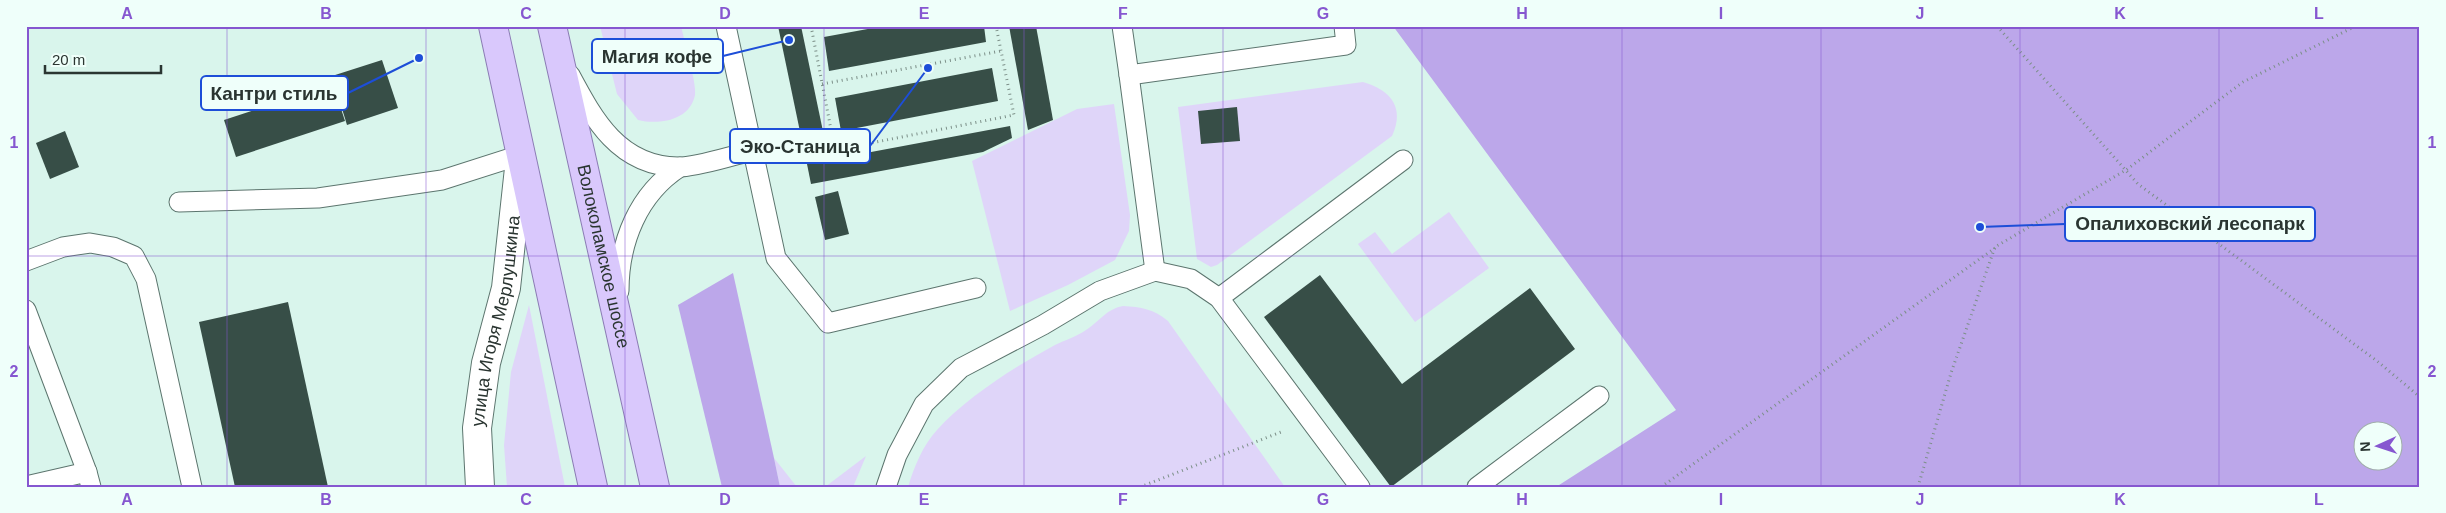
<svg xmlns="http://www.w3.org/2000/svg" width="2446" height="513" viewBox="0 0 2446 513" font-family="Helvetica,sans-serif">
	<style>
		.green { fill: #dfd5f9 }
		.forest { fill: #bca7ea; fill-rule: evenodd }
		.building { fill: #374e47 }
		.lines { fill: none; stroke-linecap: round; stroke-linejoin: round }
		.lane-casing { stroke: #5c756e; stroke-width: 21 }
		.street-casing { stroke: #5c756e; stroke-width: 30 }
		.primary-casing { stroke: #8b7cb4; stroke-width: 30 }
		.path { stroke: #7c8f88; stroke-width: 3; stroke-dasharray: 1 4; stroke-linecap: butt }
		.lane { stroke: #fff; stroke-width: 19 }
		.street { stroke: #fff; stroke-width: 28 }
		.primary { stroke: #d9c8fc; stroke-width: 28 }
		.grid { fill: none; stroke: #8657d0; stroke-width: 1; stroke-opacity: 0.55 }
		.labels { text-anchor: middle; stroke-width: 5; stroke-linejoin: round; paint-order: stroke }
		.street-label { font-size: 18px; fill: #2a3531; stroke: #effffa }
		.leader { fill: none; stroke: #1d4ed8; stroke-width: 2 }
		.callout-dot { fill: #1d4ed8; stroke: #effffa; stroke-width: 2 }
		.callout { fill: #effffa; stroke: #1d4ed8; stroke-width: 2 }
		.callout-label { font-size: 19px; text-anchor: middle; font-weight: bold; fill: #2a3531 }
		.neatline { fill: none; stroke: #8657d0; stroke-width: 2 }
		.grid-label { font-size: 16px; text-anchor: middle; font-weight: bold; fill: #8657d0 }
	</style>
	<rect width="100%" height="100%" fill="#d9f5ec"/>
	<g class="green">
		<path d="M600 26H681C684 40 697 84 695 95 690 121 658 125 638 120L617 94Z"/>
		<path d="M1363 82C1391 90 1405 108 1392 136L1217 265 1211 267 1197 259 1178 107Z"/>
		<path d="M1114 104 1130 215 1129 231 1115 260 1068 285 1010 311 972 161 1077 109Z"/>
		<path d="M1449 212 1489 268 1415 322 1358 244 1375 232 1392 254Z"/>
		<path d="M529 305 565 487H507L504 445 511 372Z"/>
		<path d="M1123 306C1141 307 1154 309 1168 321L1285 487H908C914 467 923 445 937 430 967 397 1016 366 1055 345 1065 340 1076 337 1086 330 1099 322 1106 309 1123 306Z"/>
		<path d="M866 456 853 487H825Z"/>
		<path d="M774 458 797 487H780Z"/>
	</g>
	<g class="forest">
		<path d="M1393 26H2420V487H1556L1676 410ZM2364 430H2394V460H2364Z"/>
		<path d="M733 273 774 458 780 487H722L678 305Z"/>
	</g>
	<g class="building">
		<path d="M778 26H801L825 141 803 146Z"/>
		<path d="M884 26H984L986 42 829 71 824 37Z"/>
		<path d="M1009 26H1036L1053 120 1028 130Z"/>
		<path d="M382 60 398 108 347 125 332 76Z"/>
		<path d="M992 68 998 101 841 131 835 98Z"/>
		<path d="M333 84 345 121 236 157 224 120Z"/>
		<path d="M1237 107 1240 141 1201 144 1198 111Z"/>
		<path d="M1010 126 1012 138 983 152 811 184 807 164Z"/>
		<path d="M65 131 79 167 50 179 36 143Z"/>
		<path d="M838 191 849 234 825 240 815 197Z"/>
		<path d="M1320 275 1402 384 1530 288 1575 349 1391 487 1264 317Z"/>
		<path d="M288 302 328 487H235L199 322Z"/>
	</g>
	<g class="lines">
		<g class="lane-casing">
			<g id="lane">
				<path d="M726 26 776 258 828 323 976 288"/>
				<path d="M1122 26 1129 75 1346 45 1344 26"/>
				<path d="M570 75C594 120 619 166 678 167 699 167 732 155 753 151"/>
				<path d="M1129 75 1155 271"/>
				<path d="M179 202 318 198 442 180 520 155"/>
				<path d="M26 261 63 247 90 243 113 247 134 256 146 279 192 487"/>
				<path d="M619 291C619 242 638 194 680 167"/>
				<path d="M1219 298 1403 160"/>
				<path d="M26 310 87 472 91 487"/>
				<path d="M26 486 87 472"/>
				<path d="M886 487 897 455 924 404 961 368 1043 325 1100 291 1155 271 1191 279 1219 298 1360 487"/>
				<path d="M1477 487 1599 396"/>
			</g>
		</g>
		<g class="street-casing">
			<g id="street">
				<path id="s1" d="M480 487 477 428 486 363 506 288 520 159"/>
			</g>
		</g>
		<g class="primary-casing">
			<g id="primary">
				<path d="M493 26 593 487"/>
				<path id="s2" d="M552 26 655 487"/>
			</g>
		</g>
		<g class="path">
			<path d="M811 26 835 150"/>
			<path d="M1997 26 2138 184 2377 361 2420 397"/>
			<path d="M822 84 1001 51"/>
			<path d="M784 160 1014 115 996 26"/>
			<path d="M1140 487 1281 432"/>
			<path d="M1661 487 1995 248"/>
			<path d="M1918 487 1951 373 1995 247 2126 170 2243 82 2356 26"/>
		</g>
		<use href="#lane" class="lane"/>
		<use href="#street" class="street"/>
		<use href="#primary" class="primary"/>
	</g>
	<path class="grid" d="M227 26V487M426 26V487M625 26V487M824 26V487M1024 26V487M1223 26V487M1422 26V487M1622 26V487M1821 26V487M2020 26V487M2219 26V487M26 256H2420"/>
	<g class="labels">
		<g class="street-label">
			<text dy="6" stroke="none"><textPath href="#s2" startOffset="236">Волоколамское шоссе</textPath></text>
			<text dy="6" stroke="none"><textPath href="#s1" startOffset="168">улица Игоря Мерлушкина</textPath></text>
		</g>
	</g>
	<path class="leader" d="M789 40L723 56M419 58L348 93M928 68L870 146M1980 227L2065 224"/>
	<g class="callout-dot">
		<circle cx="789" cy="40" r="5"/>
		<circle cx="419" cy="58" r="5"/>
		<circle cx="928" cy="68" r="5"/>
		<circle cx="1980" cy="227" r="5"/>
	</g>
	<g class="callout">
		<rect x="592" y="39" width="131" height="34" rx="5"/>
		<rect x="201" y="76" width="147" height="34" rx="5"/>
		<rect x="730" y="129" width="140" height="34" rx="5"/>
		<rect x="2065" y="207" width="250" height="34" rx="5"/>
	</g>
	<g class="callout-label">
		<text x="657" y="63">Магия кофе</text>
		<text x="274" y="100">Кантри стиль</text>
		<text x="800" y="153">Эко-Станица</text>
		<text x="2190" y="230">Опалиховский лесопарк</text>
	</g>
	<rect width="2446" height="513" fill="none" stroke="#effffa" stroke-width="55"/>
	<g transform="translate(2378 446) rotate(267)"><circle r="24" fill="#effffa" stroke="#a0aeaa"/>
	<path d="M0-4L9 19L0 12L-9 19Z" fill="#8657d0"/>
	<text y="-8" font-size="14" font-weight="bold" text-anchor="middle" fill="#2a3531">N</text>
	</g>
	<path d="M45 65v8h116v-8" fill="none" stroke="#2a3531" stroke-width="2.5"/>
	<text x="52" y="65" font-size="15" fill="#2a3531" stroke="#effffa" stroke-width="4" paint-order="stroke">20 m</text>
	<rect x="28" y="28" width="2390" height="458" class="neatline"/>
	<g class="grid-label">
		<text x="127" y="19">A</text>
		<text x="326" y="19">B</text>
		<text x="526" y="19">C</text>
		<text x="725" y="19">D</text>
		<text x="924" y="19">E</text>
		<text x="1123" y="19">F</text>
		<text x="1323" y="19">G</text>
		<text x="1522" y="19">H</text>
		<text x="1721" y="19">I</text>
		<text x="1920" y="19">J</text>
		<text x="2120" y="19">K</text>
		<text x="2319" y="19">L</text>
		<text x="14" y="148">1</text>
		<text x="2432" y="148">1</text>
		<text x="14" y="377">2</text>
		<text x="2432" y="377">2</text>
		<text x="127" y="505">A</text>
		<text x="326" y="505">B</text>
		<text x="526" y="505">C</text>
		<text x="725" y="505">D</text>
		<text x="924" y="505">E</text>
		<text x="1123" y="505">F</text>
		<text x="1323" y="505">G</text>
		<text x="1522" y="505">H</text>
		<text x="1721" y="505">I</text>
		<text x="1920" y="505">J</text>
		<text x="2120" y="505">K</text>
		<text x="2319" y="505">L</text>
	</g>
</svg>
